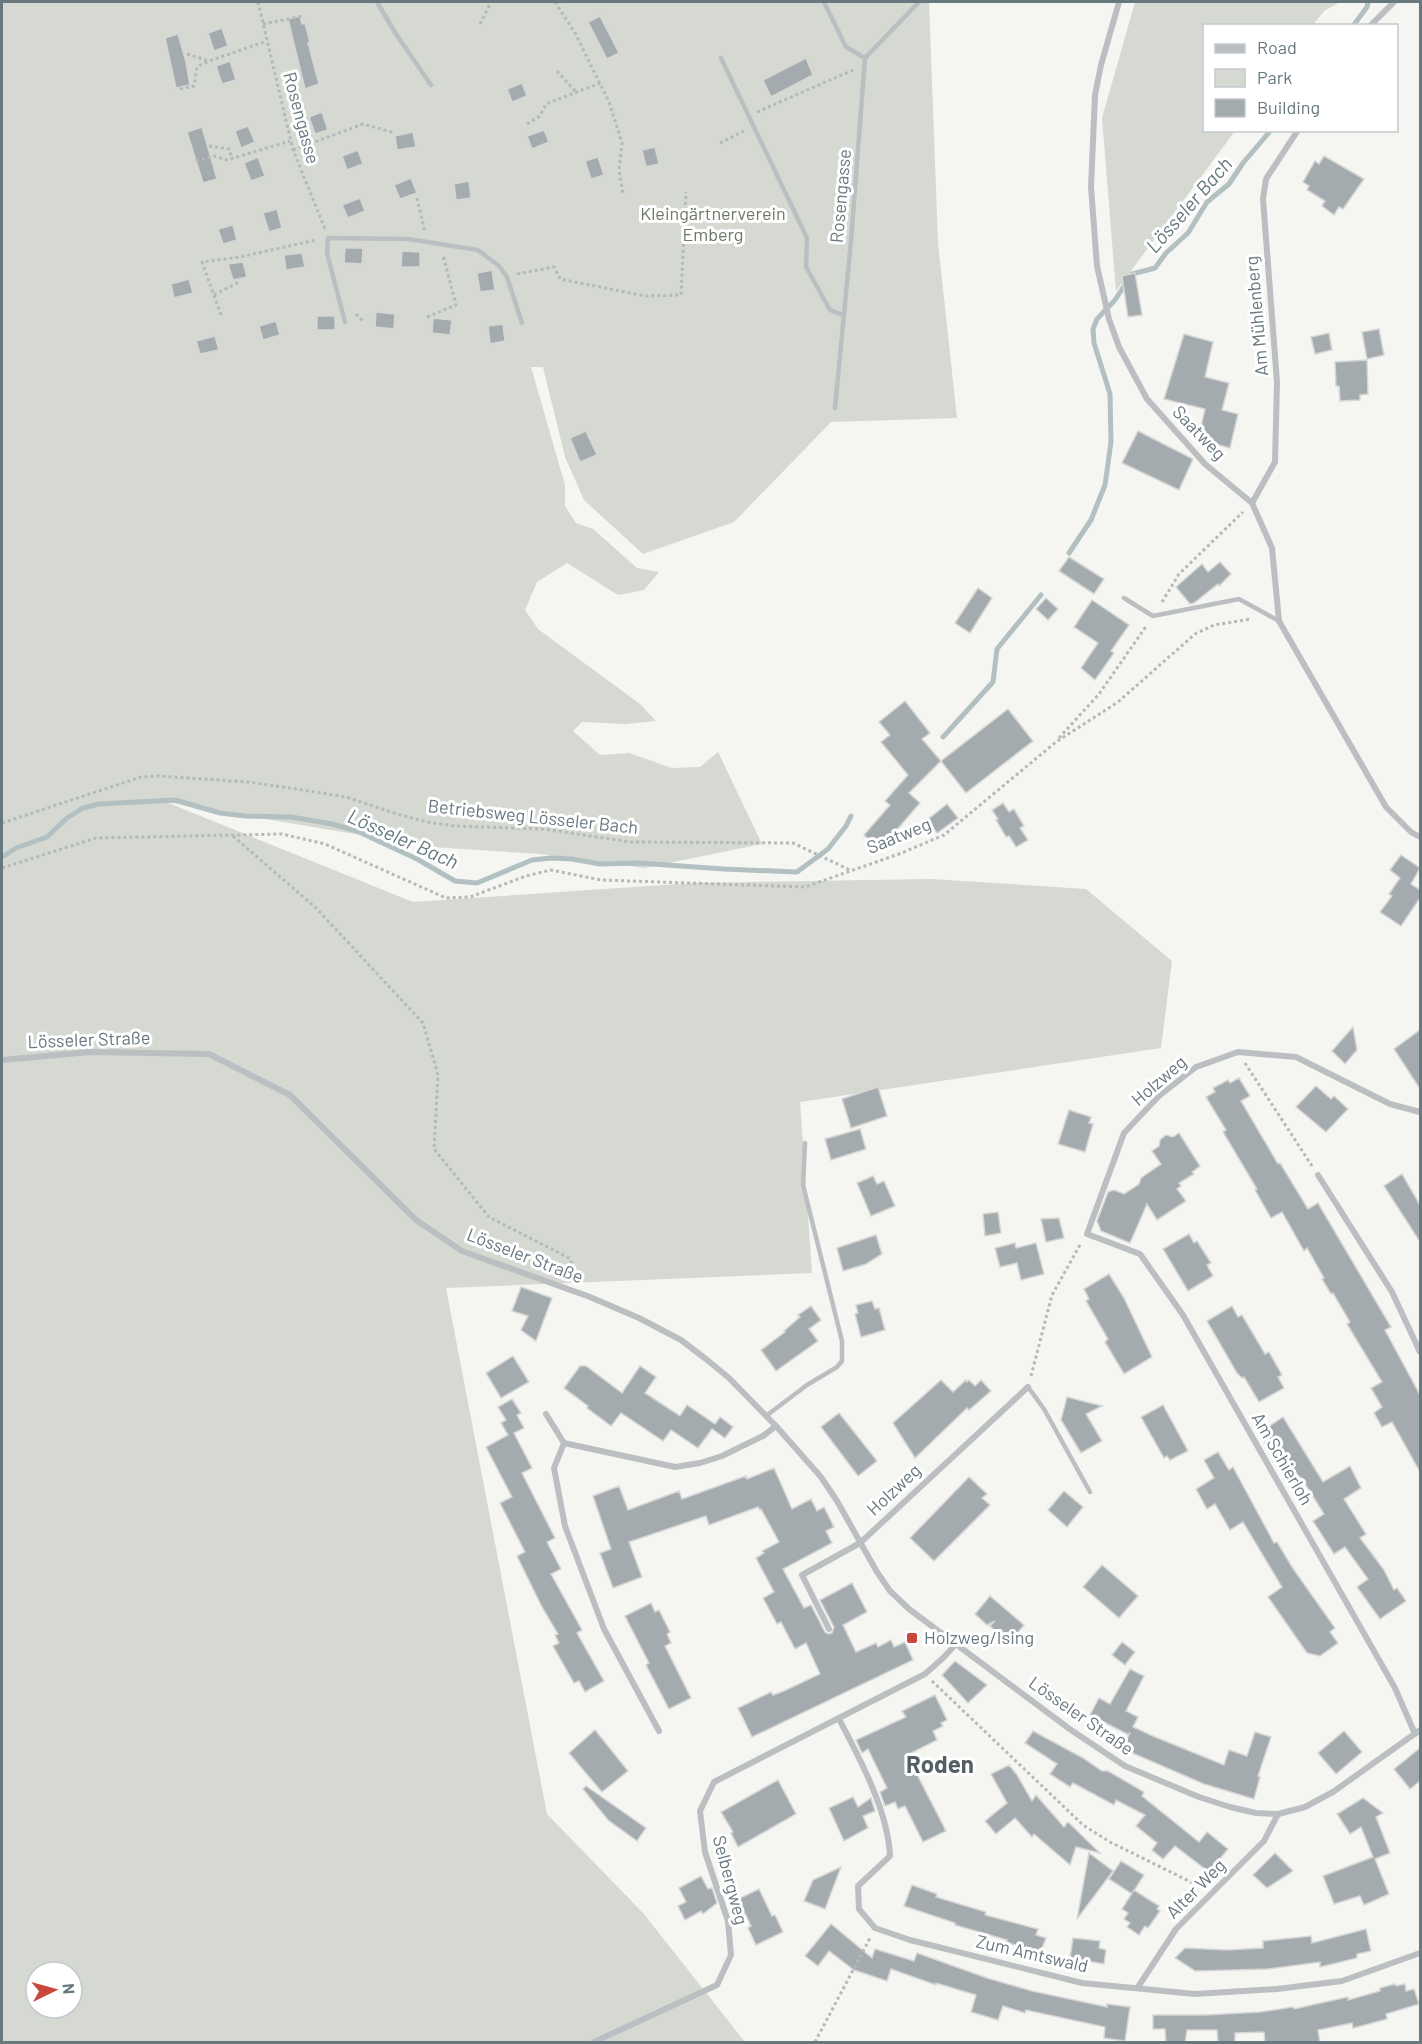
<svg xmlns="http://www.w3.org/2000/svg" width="1422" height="2044" viewBox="0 0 1422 2044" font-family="Barlow,sans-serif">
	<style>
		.green { fill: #d5d9d2; fill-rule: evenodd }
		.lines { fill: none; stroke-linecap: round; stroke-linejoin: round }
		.stream { stroke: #b3c0c2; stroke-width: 5 }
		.building { fill: #a3abae; stroke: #d6d6d5; stroke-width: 1.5 }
		.path { stroke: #b5b9ba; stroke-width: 3; stroke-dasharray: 3 3; stroke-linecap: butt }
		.lane { stroke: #bbbfc2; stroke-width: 4.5 }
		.street { stroke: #bbbfc2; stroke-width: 6 }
		.poi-dot { fill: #cc473b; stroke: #fff; stroke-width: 2 }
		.labels { text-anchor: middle; stroke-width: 6; stroke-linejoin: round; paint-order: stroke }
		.street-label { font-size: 18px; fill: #68787f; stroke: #fff }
		.park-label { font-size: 18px; fill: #6c7766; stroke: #fff }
		.poi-label { font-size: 18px; fill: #68787f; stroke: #fff; text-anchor: start }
		.water-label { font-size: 20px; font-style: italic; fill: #63797c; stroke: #fff }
		.district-label { font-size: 24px; font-weight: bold; fill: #556065; stroke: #fff }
	</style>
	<rect width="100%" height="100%" fill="#f5f5f2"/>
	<g class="green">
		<path d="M2 2H929L938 243 957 418 831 422 734 522 643 554 584 500 565 457 543 367H531L565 485V506L576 523 593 529 637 568 659 572 644 590 618 595 567 563 537 582 525 610 538 629 640 704 656 721 626 724 582 722 573 731 600 755 629 753 672 768 700 767 718 752 762 844 644 868 540 854 432 847 166 802 413 902 694 883 931 879 1086 889 1172 961 1161 1048 800 1102 812 1273 446 1288 547 1814 643 1913 745 2042H2ZM36 1972H72V2008H36Z"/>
		<path d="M1135 2H1340L1324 11 1313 25 1204 26V130L1235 131 1116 291 1102 118Z"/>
	</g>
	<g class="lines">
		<g class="stream">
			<path d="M1353 26 1367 7 1368 2"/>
			<path d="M1069 553 1091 520 1105 485 1111 442 1110 394 1094 343 1093 329 1097 319 1115 300 1132 274 1155 268 1166 253 1188 233 1207 202 1229 184 1243 163 1271 130"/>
			<path d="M943 737 993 682 997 649 1041 595"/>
			<path d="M2 857 16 848 47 837 67 818 83 808 99 804 175 800 220 813 245 816 291 817 332 824 357 831 417 859 455 881 477 883 532 860 551 858 572 859 600 864 638 863 724 869 797 872 828 849 846 826 851 816"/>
		</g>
	</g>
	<g class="building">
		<path d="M300 16 302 24 305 23 310 42 308 43 319 84 305 89 288 19Z"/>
		<path d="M600 16 619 53 607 59 588 22Z"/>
		<path d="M222 28 228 46 214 51 208 33Z"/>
		<path d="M178 34 186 62 190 85 176 88 165 38Z"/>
		<path d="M806 58 813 75 771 97 763 80Z"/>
		<path d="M230 61 236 80 222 84 216 66Z"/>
		<path d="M522 83 527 96 512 102 507 89Z"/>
		<path d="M322 112 328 130 315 134 309 117Z"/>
		<path d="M248 126 255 142 241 148 235 131Z"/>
		<path d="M202 127 217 179 203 183 187 132Z"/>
		<path d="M544 130 549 142 532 149 527 136Z"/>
		<path d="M413 132 416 147 397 150 395 136Z"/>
		<path d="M655 147 659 164 646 167 642 150Z"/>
		<path d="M358 150 363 164 347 170 342 156Z"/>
		<path d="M1324 156 1364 179 1343 209 1339 207 1334 215 1322 206 1325 201 1307 190 1309 186 1303 182 1315 161 1319 164Z"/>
		<path d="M258 157 265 176 251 181 244 163Z"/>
		<path d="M598 157 604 175 591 179 585 161Z"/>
		<path d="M411 178 417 193 400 199 394 185Z"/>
		<path d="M469 181 471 198 456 200 454 184Z"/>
		<path d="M360 198 365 211 348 218 342 205Z"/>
		<path d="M277 209 282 228 269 232 263 213Z"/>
		<path d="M233 225 237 240 223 244 218 229Z"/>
		<path d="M345 248H363L362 264 344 263Z"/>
		<path d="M402 251 420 252V267H401Z"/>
		<path d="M302 253 305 267 286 270 284 255Z"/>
		<path d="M243 262 247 277 233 280 228 264Z"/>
		<path d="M492 270 495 290 480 292 477 273Z"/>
		<path d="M1135 273 1142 315 1128 317 1122 276Z"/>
		<path d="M189 279 193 293 174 298 171 284Z"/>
		<path d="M376 312 395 314 394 329 375 327Z"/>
		<rect x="317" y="316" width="18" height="14"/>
		<path d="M433 318 452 320 450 335 432 333Z"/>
		<path d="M276 321 280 335 263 340 259 326Z"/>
		<path d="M503 324 505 341 490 344 488 326Z"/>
		<path d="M1379 329 1384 355 1367 359 1362 332Z"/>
		<path d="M1329 333 1332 350 1315 354 1311 337Z"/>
		<path d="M1184 334 1213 342 1205 377 1229 383 1222 410 1238 414 1230 448 1198 439 1205 409 1164 399Z"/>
		<path d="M215 336 219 350 200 354 196 341Z"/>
		<path d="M1367 360 1368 394 1360 395V400L1340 401 1339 386H1336L1335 362Z"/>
		<path d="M586 431 597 455 580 462 570 438Z"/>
		<path d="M1138 431 1193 459 1179 490 1122 463Z"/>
		<path d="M1069 557 1104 579 1094 594 1059 571Z"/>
		<path d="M1220 562 1231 574 1219 586 1218 584 1194 603 1190 604 1176 587 1202 564 1208 572Z"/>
		<path d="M978 588 992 598 970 633 955 623Z"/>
		<path d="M1046 598 1058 609 1048 620 1036 609Z"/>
		<path d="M1092 600 1129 625 1111 651 1114 653 1095 680 1081 668 1098 643 1074 627Z"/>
		<path d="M905 701 930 733 922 739 941 761 909 793 920 803 880 849 864 835 890 805 885 801 908 775 881 742 890 735 879 722Z"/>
		<path d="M1008 709 1033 741 966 793 941 761Z"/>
		<path d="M1003 803 1009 812 1014 809 1024 826 1020 828 1028 840 1016 847 1009 836 1006 837 996 820 998 819 992 810Z"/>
		<path d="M947 804 958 818 937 833 927 820Z"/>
		<path d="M1401 855 1420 868 1411 884 1420 890V898L1401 926 1380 912 1392 896 1389 894 1400 878 1390 870Z"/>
		<path d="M1353 1027 1357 1050 1345 1064 1332 1051Z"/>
		<path d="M1420 1030V1089L1394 1049Z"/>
		<path d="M1239 1078 1250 1096 1241 1101 1278 1164 1280 1163 1308 1209 1318 1203 1391 1327 1385 1330 1420 1395V1472L1392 1422 1382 1427 1374 1413 1382 1407 1371 1388 1382 1382 1347 1324 1350 1322 1333 1293 1331 1294 1322 1279 1324 1278 1307 1248 1304 1251 1282 1212 1271 1218 1255 1190 1257 1189 1223 1132 1226 1130 1206 1097 1215 1092 1213 1088 1228 1080 1230 1083Z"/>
		<path d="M1316 1086 1331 1099 1334 1096 1348 1109 1326 1132 1296 1107Z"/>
		<path d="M878 1087 887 1116 851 1128 842 1099Z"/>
		<path d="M1069 1110 1091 1117 1089 1123 1093 1124 1085 1152 1058 1144Z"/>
		<path d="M860 1129 866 1149 831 1160 825 1139Z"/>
		<path d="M1179 1133 1200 1166 1192 1172 1194 1174 1179 1183 1181 1186 1177 1189 1186 1201 1157 1220 1147 1204 1130 1243 1101 1231 1097 1221 1108 1192 1114 1190 1124 1194 1139 1184 1141 1178 1161 1164 1152 1151 1159 1146 1160 1140 1166 1135 1173 1137Z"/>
		<path d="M1402 1174 1420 1205V1242L1384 1186Z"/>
		<path d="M873 1176 877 1184 884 1181 895 1206 871 1216 857 1183Z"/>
		<path d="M998 1212 1001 1233 985 1236 983 1214Z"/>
		<path d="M1059 1218 1064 1238 1046 1242 1041 1219Z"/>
		<path d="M1189 1234 1194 1243 1197 1241 1211 1263 1207 1265 1213 1276 1188 1291 1163 1249Z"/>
		<path d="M876 1235 882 1254 866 1264 843 1271 837 1248Z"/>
		<path d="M1015 1243 1016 1248 1036 1243 1044 1274 1021 1280 1017 1263 1000 1267 995 1248Z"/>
		<path d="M1109 1274 1124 1298 1152 1357 1124 1374 1105 1342 1108 1339 1086 1301 1089 1299 1084 1289Z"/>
		<path d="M521 1287 552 1298 536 1341 521 1330 528 1316 512 1311Z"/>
		<path d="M872 1301 875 1309 879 1308 885 1330 861 1337 855 1314 858 1313 856 1305Z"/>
		<path d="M811 1306 821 1320 809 1329 818 1341 776 1371 761 1350 785 1332 784 1331 800 1317 798 1315Z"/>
		<path d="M1232 1306 1238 1317 1242 1315 1265 1354 1269 1352 1282 1375 1278 1377 1284 1388 1259 1402 1244 1377 1242 1378 1237 1373 1207 1321Z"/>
		<path d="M513 1356 529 1382 501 1398 486 1373Z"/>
		<path d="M580 1366H586L622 1393 640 1366 656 1377 645 1393 680 1416 687 1405 715 1424 720 1417 733 1427 725 1438 712 1429 698 1448 671 1430 663 1441 621 1413 611 1426 587 1408 588 1406 564 1388Z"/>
		<path d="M941 1380 953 1392 966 1380 967 1382 969 1380 975 1386 981 1380 991 1391 969 1410 967 1408 915 1458 893 1423Z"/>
		<path d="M1067 1397 1102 1406 1086 1414 1102 1441 1081 1453 1061 1420Z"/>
		<path d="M512 1399 521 1413 517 1415 524 1428 514 1433 532 1468 522 1473 555 1538 547 1542 561 1569 551 1574 582 1630 577 1633 604 1681 585 1692 579 1681 574 1683 553 1646 559 1643 555 1635 558 1634 542 1607 517 1556 525 1552 500 1503 512 1497 486 1447 508 1435 501 1423 506 1420 498 1407Z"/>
		<path d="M1163 1405 1188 1451 1170 1460 1167 1456 1164 1458 1141 1417Z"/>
		<path d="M839 1413 877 1461 858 1476 821 1427Z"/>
		<path d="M1283 1417 1323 1482 1350 1466 1361 1488 1344 1499 1366 1534 1360 1538 1384 1570 1394 1590 1397 1588 1406 1601 1380 1619 1357 1587 1368 1579 1345 1547 1334 1554 1313 1521 1324 1514 1301 1477 1290 1484 1259 1433Z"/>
		<path d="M1218 1452 1229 1470 1233 1467 1274 1543 1277 1542 1292 1567 1335 1628 1330 1632 1338 1643 1320 1656 1307 1653 1268 1597 1282 1587 1243 1522 1230 1530 1215 1504 1207 1509 1196 1489 1214 1478 1204 1460Z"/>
		<path d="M774 1468 792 1509 811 1499 817 1511 824 1507 834 1527 826 1531 832 1543 783 1569 804 1608 811 1605 825 1632 828 1634 832 1633 834 1627 820 1600 852 1583 867 1612 843 1625 856 1652 876 1643 878 1647 891 1640 894 1647 905 1642 913 1660 752 1737 738 1708 771 1692 773 1695 784 1691 820 1674 806 1643 795 1649 781 1622 777 1624 763 1598 774 1592 756 1558 764 1553 762 1551 779 1542 761 1509 760 1510 758 1507 709 1525 706 1516 629 1542 642 1577 613 1588 600 1553 611 1549 593 1496 619 1486 628 1510 679 1491 682 1499 746 1476 747 1479Z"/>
		<path d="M969 1477 987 1494 982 1498 990 1505 934 1561 910 1538Z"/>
		<path d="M1064 1491 1083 1507 1067 1527 1048 1510Z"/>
		<path d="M1102 1565 1138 1596 1119 1618 1083 1587Z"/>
		<path d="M990 1596 1024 1625 1009 1643 990 1626 995 1621 987 1625 975 1614Z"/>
		<path d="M651 1603 655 1612 659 1610 670 1632 667 1634 671 1643 665 1646 691 1698 669 1709 646 1665 649 1663 625 1616Z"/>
		<path d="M1122 1642 1135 1652 1125 1665 1112 1655Z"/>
		<path d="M955 1661 987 1685 968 1703 942 1675Z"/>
		<path d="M1130 1669 1144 1676 1126 1711 1138 1717 1133 1727 1155 1737 1224 1765 1229 1750 1247 1756 1255 1732 1271 1737 1258 1776 1260 1777 1254 1799 1204 1784 1123 1749 1130 1732 1129 1735 1090 1715 1099 1698 1110 1704Z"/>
		<path d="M935 1695 947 1720 941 1723 943 1726 933 1731 937 1740 907 1755 946 1831 923 1842 905 1806 898 1809 895 1802 885 1806 880 1792 887 1788 868 1749 862 1753 856 1740 906 1717 902 1711Z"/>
		<path d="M595 1730 628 1771 602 1792 569 1753Z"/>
		<path d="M1033 1731 1083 1758 1102 1771H1108L1144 1792 1142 1796 1199 1842 1207 1832 1228 1849 1209 1872 1175 1846 1163 1859 1152 1850 1157 1843 1136 1826 1145 1815 1116 1800 1114 1805 1073 1783 1070 1787 1050 1774 1057 1764 1025 1743Z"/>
		<path d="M1344 1731 1362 1752 1336 1774 1318 1753Z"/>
		<path d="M1420 1748V1781L1410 1789 1394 1769Z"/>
		<path d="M1009 1765 1017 1775 1032 1801 1036 1795 1064 1827 1068 1822 1100 1853 1076 1847 1070 1865 1034 1834 1032 1837 1015 1818 996 1834 985 1821 1007 1803 991 1774Z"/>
		<path d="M778 1780 796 1814 738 1847 731 1833 733 1832 721 1812Z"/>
		<path d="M586 1786 646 1828 637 1841 608 1820 583 1789Z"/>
		<path d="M853 1797 858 1807 871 1798 875 1811 863 1816 868 1828 844 1841 829 1808Z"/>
		<path d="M1363 1798 1383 1813 1376 1817 1390 1853 1375 1859 1389 1894 1364 1905 1360 1896 1334 1904 1323 1876 1373 1857 1361 1827 1350 1834 1337 1814Z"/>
		<path d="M1089 1853 1113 1871 1077 1919Z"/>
		<path d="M1275 1853 1293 1871 1267 1888 1253 1875Z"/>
		<path d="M1121 1861 1144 1875 1132 1894 1109 1879Z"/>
		<path d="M841 1867 825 1909 804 1901 813 1880Z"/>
		<path d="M701 1876 708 1889 712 1888 717 1903 703 1914 701 1911 685 1920 678 1906 686 1902 679 1888Z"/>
		<path d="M912 1885 937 1894 936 1897 986 1912 985 1915 1038 1929 1036 1935 1046 1938 1040 1953 1006 1942 1007 1940 955 1925V1923L904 1906Z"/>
		<path d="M759 1889 772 1916 775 1915 783 1932 756 1945 748 1928 751 1926 738 1899Z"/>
		<path d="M1134 1890 1159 1906 1157 1909 1160 1911 1148 1928 1145 1926 1139 1935 1127 1927 1130 1923 1124 1919 1128 1913 1122 1909Z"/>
		<path d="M831 1924 872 1958 875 1949 914 1961 917 1953 987 1978 1032 1991 1107 2007V2004L1130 2007 1125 2041 1104 2038 1105 2027 1026 2010 1025 2013 1003 2006 998 2020 971 2012 976 1995 936 1983V1985L891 1969 887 1981 854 1970 829 1951 818 1966 805 1956Z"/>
		<path d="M1366 1929 1371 1951 1357 1954V1958L1320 1967V1962L1268 1969 1195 1971 1175 1958 1185 1948 1227 1950 1263 1948V1941L1311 1936 1312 1943Z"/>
		<path d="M1073 1938 1100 1941 1099 1948 1106 1950 1104 1964 1070 1958Z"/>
		<path d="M1395 1984 1396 1986 1405 1984 1406 1991 1414 1989 1419 2004 1386 2014 1387 2019 1365 2025 1353 2028 1352 2023 1318 2030 1320 2043H1265L1264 2032 1235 2033V2043H1218L1217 2030H1187L1185 2043H1166L1165 2029H1153V2015H1205L1260 2012 1293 2007 1294 2009 1348 1997V2000L1380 1991V1988Z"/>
	</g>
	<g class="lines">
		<g class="path">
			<path d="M258 2 293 150 325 229"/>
			<path d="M555 2 575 33 609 102 622 143 619 170 623 194"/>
			<path d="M263 24 303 16"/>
			<path d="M480 24 491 2"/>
			<path d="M187 54 209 61"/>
			<path d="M557 71 576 92"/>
			<path d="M180 89 194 86 197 67 209 61 267 41"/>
			<path d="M757 112 853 70"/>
			<path d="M527 124 540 116 546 104 600 83"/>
			<path d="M720 143 744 131"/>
			<path d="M209 146 229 149 232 158"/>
			<path d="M293 150 363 124 395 133"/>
			<path d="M196 161 214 156 227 160 290 141"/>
			<path d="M417 198 425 232"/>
			<path d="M517 274 554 267 560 279 645 296 681 295 686 192"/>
			<path d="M214 295 239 282"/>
			<path d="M356 314 364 322"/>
			<path d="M221 315 202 262 240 257 316 240"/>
			<path d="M427 317 456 305 443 255"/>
			<path d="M1162 602 1179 574 1243 512"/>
			<path d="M1059 738 1099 694 1147 625"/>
			<path d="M2 823 141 777 159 776 248 782 297 789 346 797 397 814 427 822 455 826 543 829 631 842 793 843 850 870"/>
			<path d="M233 836 316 908 423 1023 438 1075 434 1149 489 1217 569 1258 582 1282"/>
			<path d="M2 868 96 838 282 834 325 844 446 898 470 897 526 876 551 870 601 880 805 887 899 854 944 835 1056 742 1118 702 1195 634 1214 625 1251 619"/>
			<path d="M1245 1063 1312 1166"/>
			<path d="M1031 1376 1052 1295 1081 1243"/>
			<path d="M932 1681 1083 1825 1110 1842 1201 1887"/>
			<path d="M815 2042 870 1938"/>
		</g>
		<g class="lane">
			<path d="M377 2 396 34 431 85"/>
			<path d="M824 2 846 47 865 58"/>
			<path d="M721 58 807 238 806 267 830 310 843 315"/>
			<path d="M865 58 919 2"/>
			<path d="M345 322 327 253 328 238 408 239 478 250 499 266 507 277 522 323"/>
			<path d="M835 408 851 241 865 58"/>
			<path d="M1124 598 1153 616 1239 599 1279 621"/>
			<path d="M1028 1387 1044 1409 1090 1492"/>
			<path d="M766 1416 807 1385 837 1367 842 1361V1341L803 1185 805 1143"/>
		</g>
		<g class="street">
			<path d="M1119 2 1101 65 1095 95 1091 187 1097 266 1109 319 1119 347 1147 399 1205 464 1252 503 1272 548 1279 621 1386 807 1411 832 1420 837"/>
			<path d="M1370 26 1394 2"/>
			<path d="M1252 503 1275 462 1277 382 1263 199 1266 179 1298 130"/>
			<path d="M2 1060 90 1052 209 1054 290 1095 416 1220 462 1251 590 1297 639 1318 681 1340 706 1359 729 1378 776 1426 821 1477 837 1501 877 1572 890 1591 909 1609 1071 1730 1125 1766 1199 1797 1230 1807 1256 1813 1278 1814 1305 1807 1333 1792 1420 1730"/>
			<path d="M1318 1175 1392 1292 1420 1352"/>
			<path d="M546 1414 564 1443 675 1467 700 1463 722 1456 763 1436 776 1426"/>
			<path d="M564 1443 554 1468 565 1526 604 1629 659 1731"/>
			<path d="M829 1629 802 1575 860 1543 1028 1387"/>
			<path d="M839 1719C860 1759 888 1811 890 1856L858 1886 859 1909 875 1928 910 1940 1082 1983 1195 1994 1277 1989 1342 1981 1420 1953"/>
			<path d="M1415 1734 1395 1688 1183 1315 1140 1254 1087 1234 1124 1133 1159 1096 1196 1067 1238 1052 1296 1057 1390 1104 1420 1112"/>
			<path d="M1138 1987 1176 1929 1264 1841 1278 1814"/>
			<path d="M594 2042 717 1985 731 1955 728 1921 705 1852 700 1811 714 1782 925 1674 943 1658 956 1644"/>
		</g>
	</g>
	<rect class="poi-dot" x="906" y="1632" width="12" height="12" rx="3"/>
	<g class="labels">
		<g class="street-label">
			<text transform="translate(301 118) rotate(75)" y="6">Rosengasse</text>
			<text transform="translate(841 196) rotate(-85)" y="6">Rosengasse</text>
			<text transform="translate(1257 316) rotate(-95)" y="6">Am Mühlenberg</text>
			<text transform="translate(1199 433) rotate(46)" y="6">Saatweg</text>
			<text transform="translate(533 817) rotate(6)" y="6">Betriebsweg Lösseler Bach</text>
			<text transform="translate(899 836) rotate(-22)" y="6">Saatweg</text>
			<text transform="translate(89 1040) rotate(-2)" y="6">Lösseler Straße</text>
			<text transform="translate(1159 1081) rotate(-41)" y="6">Holzweg</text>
			<text transform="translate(525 1256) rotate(21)" y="6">Lösseler Straße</text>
			<text transform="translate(1282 1459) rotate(60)" y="6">Am Schierloh</text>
			<text transform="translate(894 1490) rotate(-43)" y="6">Holzweg</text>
			<text transform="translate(1081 1716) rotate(35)" y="6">Lösseler Straße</text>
			<text transform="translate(730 1880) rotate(75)" y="6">Selbergweg</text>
			<text transform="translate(1196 1889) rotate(-45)" y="6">Alter Weg</text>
			<text transform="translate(1032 1954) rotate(13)" y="6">Zum Amtswald</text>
		</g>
		<g class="park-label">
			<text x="713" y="220">Kleingärtnerverein<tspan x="713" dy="21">Emberg</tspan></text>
		</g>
		<g class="poi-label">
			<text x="924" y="1644">Holzweg/Ising</text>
		</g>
		<g class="water-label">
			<text transform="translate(1189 205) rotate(-49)" y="7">Lösseler Bach</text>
			<text transform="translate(403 839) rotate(24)" y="7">Lösseler Bach</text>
		</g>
		<g class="district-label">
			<text x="940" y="1773">Roden</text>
		</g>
	</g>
	<rect width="1422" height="2044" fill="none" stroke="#68787f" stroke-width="6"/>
	<rect x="1203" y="24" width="195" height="108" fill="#ffffff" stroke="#c3c9cc" stroke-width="1.5"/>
	<rect x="1215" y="44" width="30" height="9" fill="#bbbfc2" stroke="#c3c9cc" stroke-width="1.5"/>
	<text x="1257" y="54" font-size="18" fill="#68787f">Road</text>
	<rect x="1215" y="69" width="30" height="18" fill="#d5d9d2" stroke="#c3c9cc" stroke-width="1.5"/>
	<text x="1257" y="84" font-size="18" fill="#68787f">Park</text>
	<rect x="1215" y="99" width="30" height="18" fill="#a3abae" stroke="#c3c9cc" stroke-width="1.5"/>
	<text x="1257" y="114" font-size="18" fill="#68787f">Building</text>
	<g transform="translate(54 1990) rotate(85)"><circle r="28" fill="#ffffff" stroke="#c3c9cc" stroke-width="1.5"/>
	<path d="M0-4.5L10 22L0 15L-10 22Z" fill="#cc473b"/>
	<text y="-9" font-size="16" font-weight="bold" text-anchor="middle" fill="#68787f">N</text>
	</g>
</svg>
